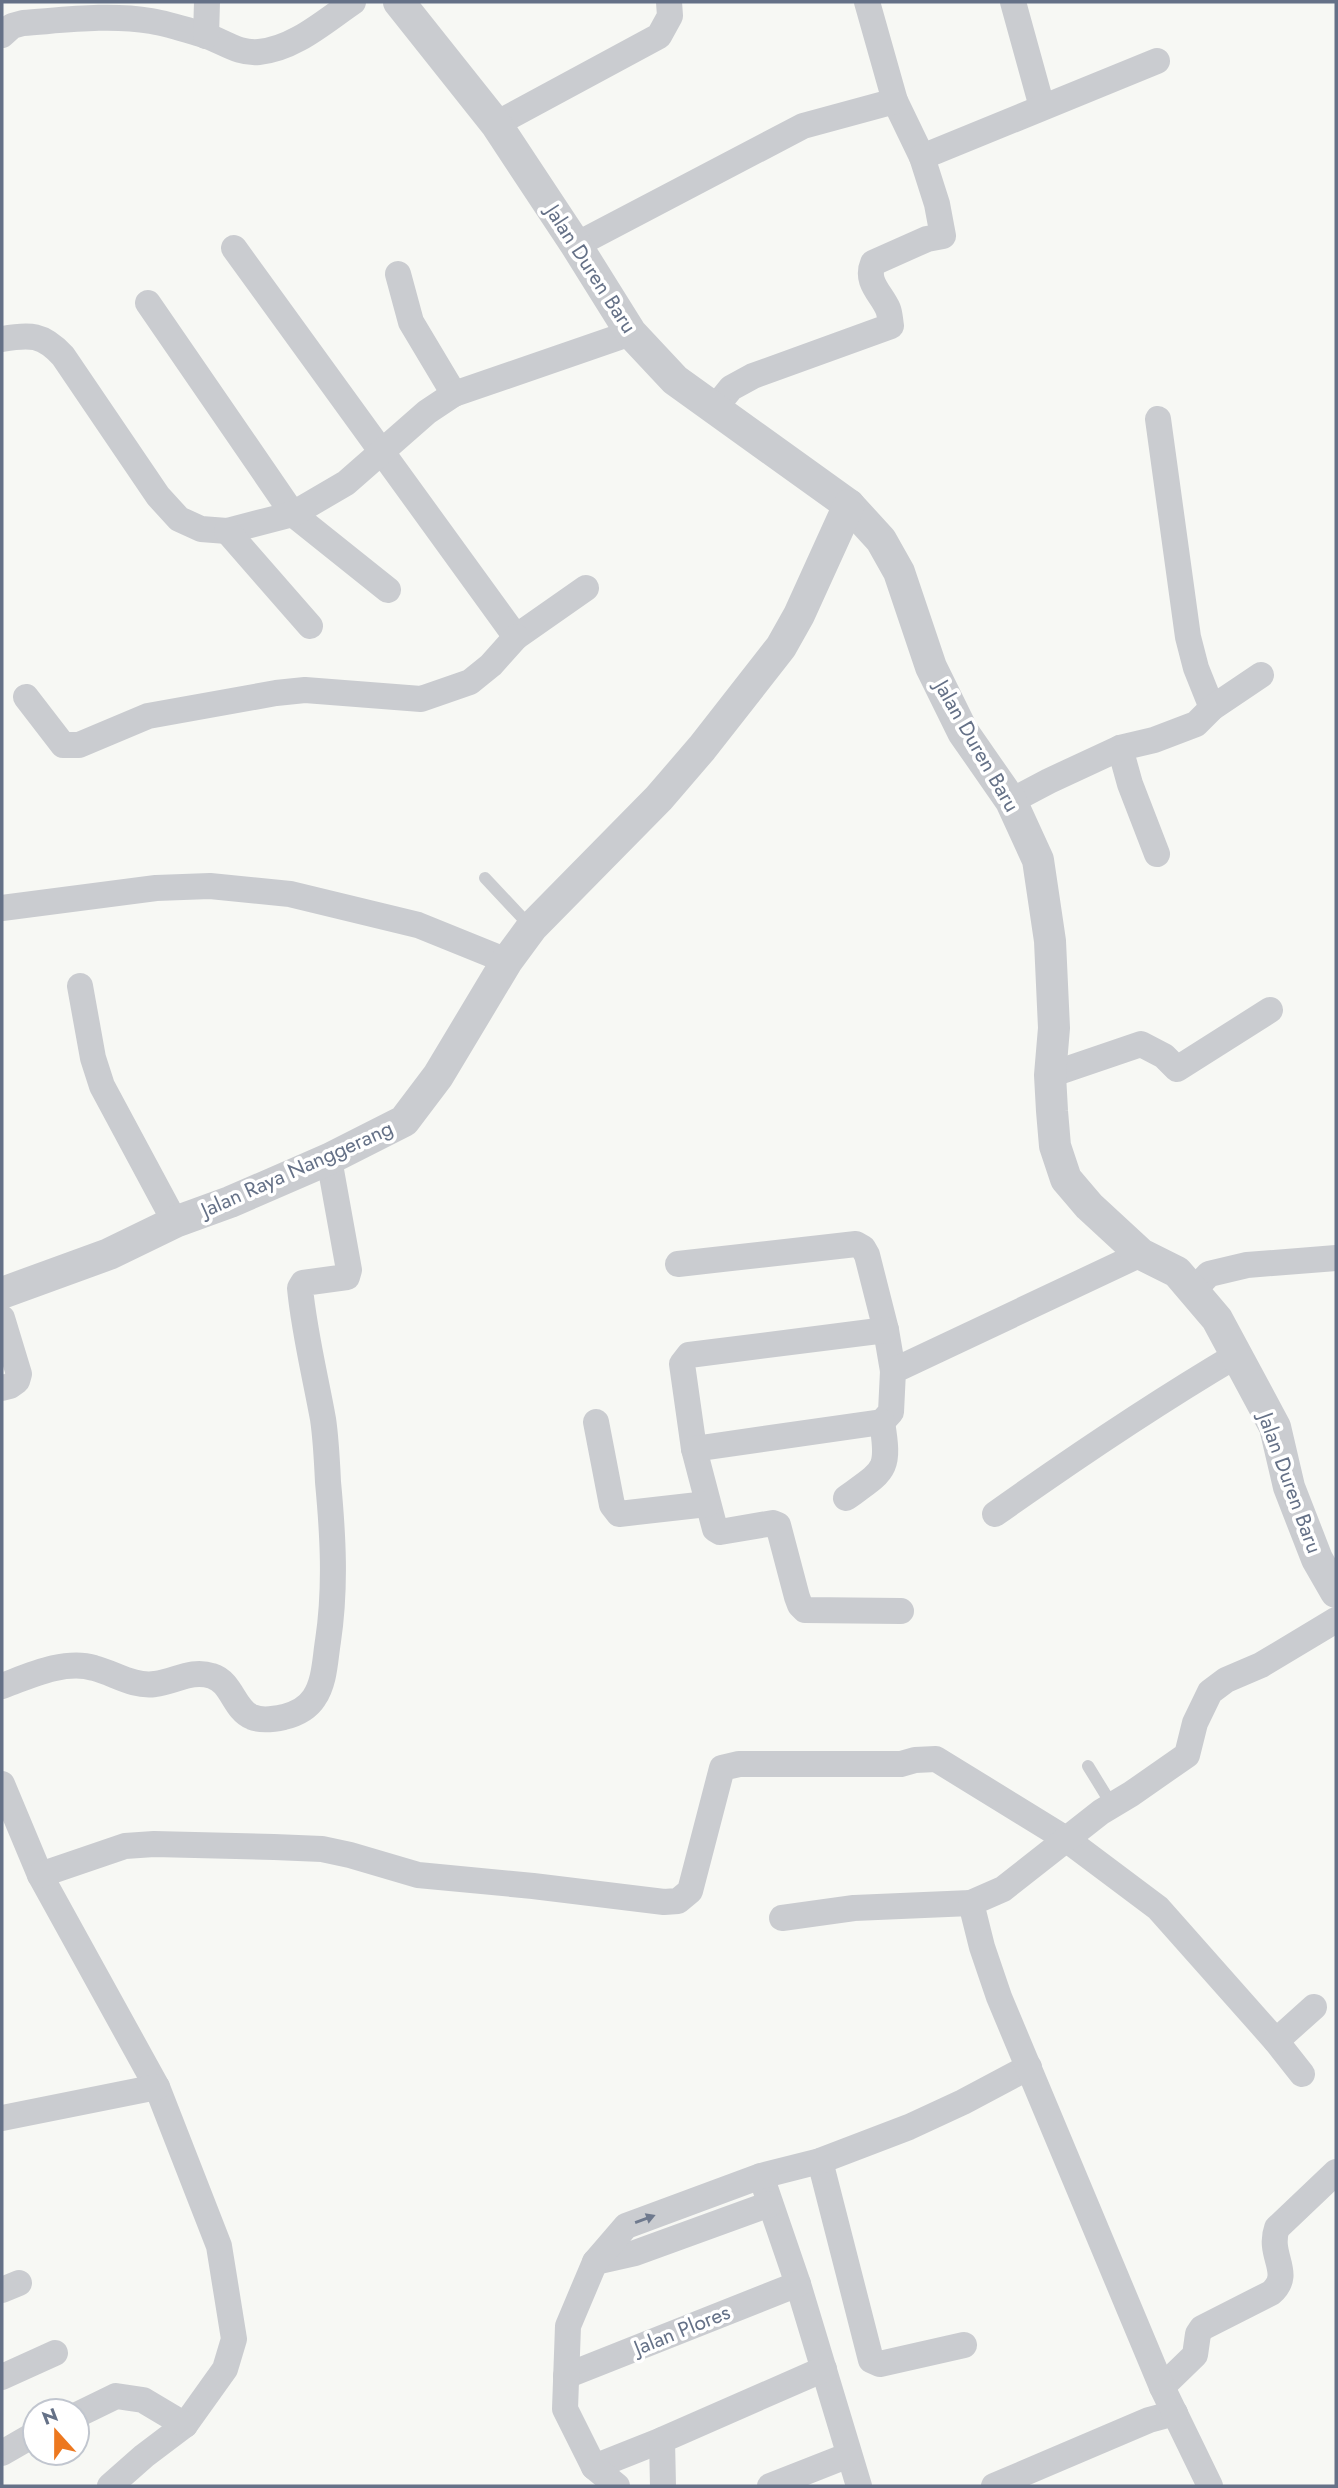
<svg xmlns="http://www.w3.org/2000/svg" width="1338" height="2488" viewBox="0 0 1338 2488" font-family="Jost,sans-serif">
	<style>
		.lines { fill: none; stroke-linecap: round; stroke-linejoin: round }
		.service { stroke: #caccd0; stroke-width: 12 }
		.minor { stroke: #caccd0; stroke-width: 26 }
		.tertiary { stroke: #caccd0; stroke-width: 32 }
		.oneway { fill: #6f7a8e }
		.labels { text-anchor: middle; stroke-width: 7; stroke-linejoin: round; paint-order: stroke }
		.street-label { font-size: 21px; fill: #657187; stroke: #fff }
	</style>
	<rect width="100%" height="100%" fill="#f7f8f4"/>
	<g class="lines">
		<g class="service">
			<path d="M485 878 530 926"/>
			<path d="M1088 1766 1112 1805"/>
		</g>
		<g class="minor">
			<path d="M1013 2 1042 107"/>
			<path d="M2 35 12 26 23 23C65 20 109 14 151 21 169 24 187 30 204 35 223 41 238 54 259 52 294 49 325 21 353 2"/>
			<path d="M206 36 207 2"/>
			<path d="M895 101 922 157 1157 61"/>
			<path d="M496 124 659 36 670 16 669 2"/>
			<path d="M576 245 803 126 895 101 867 2"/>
			<path d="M234 248 516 637 586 588"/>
			<path d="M398 274 411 322 454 394"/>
			<path d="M148 303 293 514 388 590"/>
			<path d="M2 339C30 334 43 334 63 356L158 496 179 519 201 529 227 531 293 514 346 483 427 412 454 394 631 333"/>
			<path d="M714 409 731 388 753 376 891 326C890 320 890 314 888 309 881 293 865 282 873 263L927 239 943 236 937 204 922 157"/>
			<path d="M1158 419 1188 637 1196 668 1212 708"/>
			<path d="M227 531 310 626"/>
			<path d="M26 697 63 745H79L148 716 276 693 305 690 421 699 470 682 491 665 516 637"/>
			<path d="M1120 748 1130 784 1157 854"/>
			<path d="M1011 801 1049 781 1120 748 1154 740 1196 724 1212 708 1261 675"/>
			<path d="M2 908 156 888 210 886 290 894 418 925 507 961"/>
			<path d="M80 986 93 1058 102 1086 175 1222"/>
			<path d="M1050 1075 1141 1044 1164 1056 1177 1069 1270 1010"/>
			<path d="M678 1264 856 1244 863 1248 867 1255 886 1330 893 1371"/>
			<path d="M1193 1291 1209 1274 1247 1265 1336 1258"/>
			<path d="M2 1318 19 1374 17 1381 10 1386 2 1388"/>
			<path d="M886 1330 689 1355 682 1364 694 1449 715 1529 720 1532 773 1523 778 1525 797 1597 800 1605 805 1610 901 1611"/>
			<path d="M596 1422 612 1505 619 1514 707 1504"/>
			<path d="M694 1449 882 1422 891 1412 893 1371 1141 1254"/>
			<path d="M846 1498C885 1470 890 1471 882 1422"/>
			<path d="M995 1514C1074 1458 1154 1404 1237 1355"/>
			<path d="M2 1686C29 1676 65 1659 94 1668 114 1673 133 1687 155 1684 175 1682 191 1669 212 1676 232 1682 234 1710 252 1717 261 1721 275 1719 284 1717 296 1714 307 1709 314 1698 325 1682 325 1659 328 1641 336 1588 333 1535 328 1482 327 1461 326 1439 323 1419 315 1375 304 1331 300 1288L303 1283 347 1277 349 1270 329 1159"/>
			<path d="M2 1784 40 1875 157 2087 219 2246 234 2339 225 2369 185 2425 144 2456 110 2486"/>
			<path d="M40 1875 125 1846 154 1844 274 1847 322 1849 350 1855 418 1875 533 1886 664 1902 678 1901 690 1891 722 1768 739 1764H901L915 1760 936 1759 1066 1839 1158 1908 1276 2041 1302 2074"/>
			<path d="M782 1918 854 1908 971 1903"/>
			<path d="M1276 2041 1314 2007"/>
			<path d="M2 2118 157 2087"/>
			<path d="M820 2161 871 2360 880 2364 964 2345"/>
			<path d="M761 2176 798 2284 859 2486"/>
			<path d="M595 2262 635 2253 770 2204"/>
			<path d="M2 2290 19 2283"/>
			<path d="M566 2376 798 2284"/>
			<path d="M2 2377 55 2353"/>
			<path d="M1162 2387 1195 2355 1198 2334 1202 2328 1271 2293C1294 2273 1267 2256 1277 2228L1336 2172"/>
			<path d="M77 2415 116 2396 143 2400 185 2425"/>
			<path d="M2 2453 35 2434"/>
			<path d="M594 2467 662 2440"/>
			<path d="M617 2486 594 2467 565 2409 568 2326 595 2262 626 2226 761 2176 820 2161 909 2127 963 2102 1029 2067"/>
			<path d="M663 2486 662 2440 824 2369"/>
			<path d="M770 2486 849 2455"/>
			<path d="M994 2486 1149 2420 1175 2413"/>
			<path d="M1210 2486 1162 2387 999 1997 982 1947 971 1903 1003 1889 1101 1812 1131 1794 1187 1755 1195 1723 1210 1692 1226 1680 1261 1665 1336 1620"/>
		</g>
		<g class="tertiary">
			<path d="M399 2 496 124 576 245 631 333 675 380 849 505 881 540 899 572 931 667 963 732 1011 801 1038 860 1050 941 1054 1028 1050 1075 1052 1111 1055 1146 1066 1179 1089 1206 1141 1254 1177 1272 1217 1319 1275 1427 1289 1487 1317 1559 1336 1592"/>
			<path d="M2 1293 109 1254 175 1222 230 1202 329 1159 404 1121 438 1076 507 961 532 927 659 798 702 748 781 647 799 615 849 505"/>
		</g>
	</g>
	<defs><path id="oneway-solid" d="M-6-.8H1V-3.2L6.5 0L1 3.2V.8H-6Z" transform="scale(1.75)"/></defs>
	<use class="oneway" href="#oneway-solid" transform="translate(645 2219) rotate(-20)"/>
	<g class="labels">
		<g class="street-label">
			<text transform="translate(591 269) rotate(57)" y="7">Jalan Duren Baru</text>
			<text transform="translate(977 746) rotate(60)" y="7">Jalan Duren Baru</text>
			<text transform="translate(297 1169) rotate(-24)" y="7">Jalan Raya Nanggerang</text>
			<text transform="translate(1290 1483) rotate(70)" y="7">Jalan Duren Baru</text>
			<text transform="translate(682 2330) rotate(-22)" y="7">Jalan Plores</text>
		</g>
	</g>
	<rect width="1338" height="2488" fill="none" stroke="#657187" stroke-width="7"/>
	<g transform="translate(56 2432) rotate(339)"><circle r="33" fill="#ffffff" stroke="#c1c6cf" stroke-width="2"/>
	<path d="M0-5L12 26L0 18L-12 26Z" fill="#ed781f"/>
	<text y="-10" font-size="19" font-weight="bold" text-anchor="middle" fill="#657187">N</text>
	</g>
</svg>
